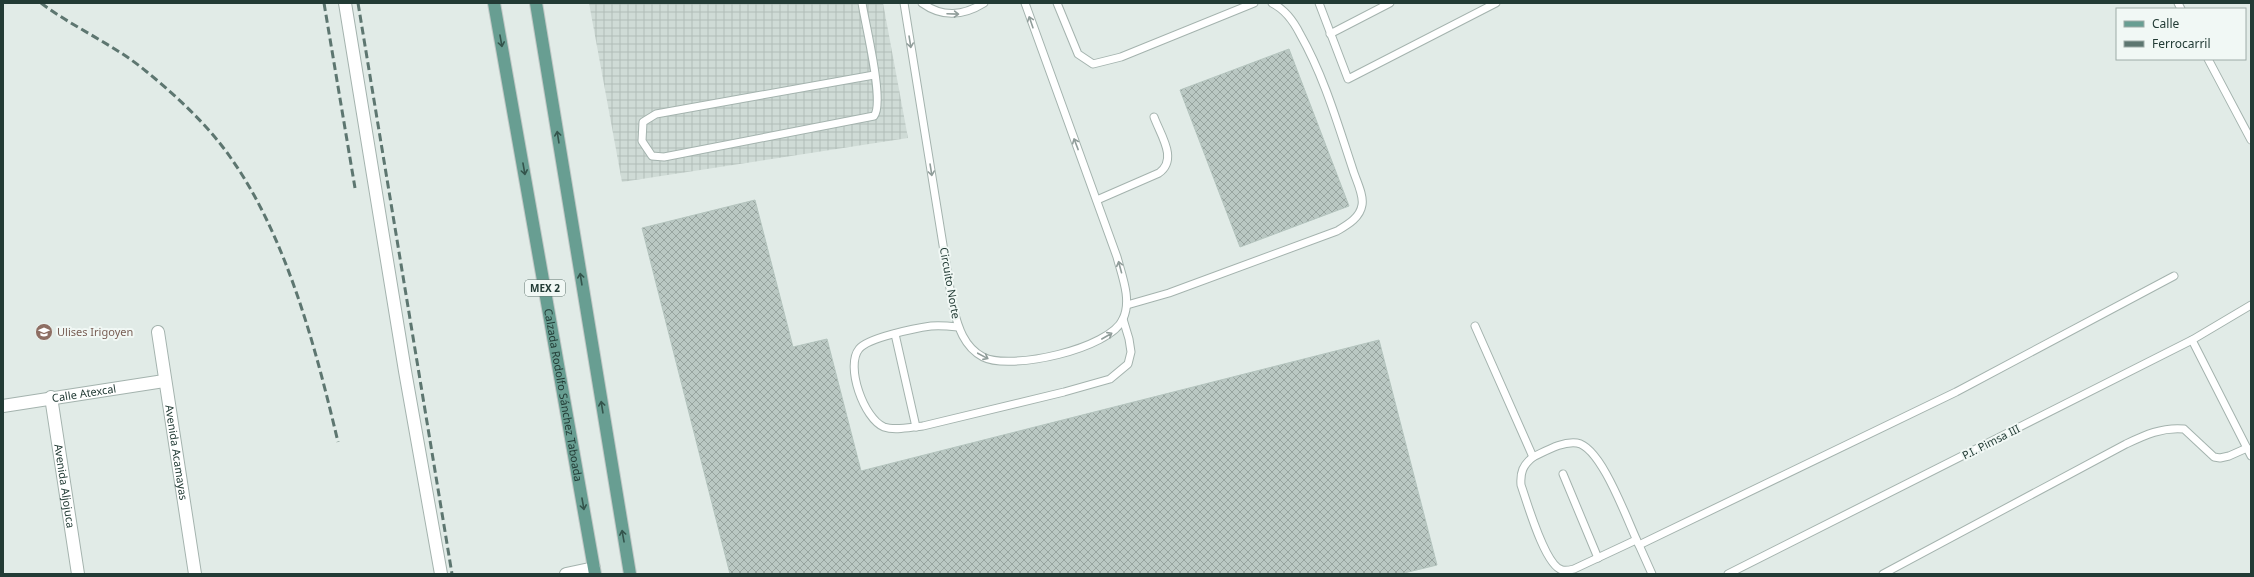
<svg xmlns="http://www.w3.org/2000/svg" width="2254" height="577" viewBox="0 0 2254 577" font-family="'Noto Sans',sans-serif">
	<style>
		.industrial { fill: url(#industrial-grid) }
		.building { fill: url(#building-cross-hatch); stroke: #b4c4be }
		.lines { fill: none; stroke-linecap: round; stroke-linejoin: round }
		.service-casing { stroke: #a4b3ae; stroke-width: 9 }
		.minor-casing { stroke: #a4b3ae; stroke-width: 14 }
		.primary-casing { stroke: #c1c8c6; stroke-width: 14 }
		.service { stroke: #fff; stroke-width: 7 }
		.minor { stroke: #fff; stroke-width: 12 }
		.primary { stroke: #689e92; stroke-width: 12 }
		.rail { stroke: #5d7670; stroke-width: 3; stroke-dasharray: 8 4; stroke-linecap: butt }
		.oneway { stroke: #909d9a }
		.oneway2 { stroke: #34544c }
		.labels { text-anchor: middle; stroke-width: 4; stroke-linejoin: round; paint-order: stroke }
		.shield { fill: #f1f8f5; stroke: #60746f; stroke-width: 1 }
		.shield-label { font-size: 10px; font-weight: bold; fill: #223b35 }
		.street-label { font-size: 11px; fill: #223b35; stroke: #f1f8f5 }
		.education-label { font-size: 11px; fill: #785e54; stroke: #f1f8f5; text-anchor: start }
	</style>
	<defs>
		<pattern id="industrial-grid" width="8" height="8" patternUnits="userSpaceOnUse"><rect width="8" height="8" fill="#cfdbd6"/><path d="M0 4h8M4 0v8" fill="none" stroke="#b1bdb8"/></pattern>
		<pattern id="building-cross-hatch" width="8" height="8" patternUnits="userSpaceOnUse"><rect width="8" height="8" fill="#bac8c3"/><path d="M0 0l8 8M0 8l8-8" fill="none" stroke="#97a49f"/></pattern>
	</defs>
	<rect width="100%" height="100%" fill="#e1ebe7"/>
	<path class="industrial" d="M589 3H883L908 138 622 182Z"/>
	<g class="building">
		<path d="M1289 49 1349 206 1240 247 1180 90Z"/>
		<path d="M755 200 793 347 827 339 861 471 1379 340 1437 565 1400 574H730L642 228Z"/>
	</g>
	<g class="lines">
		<g class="service-casing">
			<g id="service">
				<path d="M862 3C865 23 885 103 874 116L664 157 652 156 642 141 643 122 656 114 874 75"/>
				<path d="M904 3 953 307C958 327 964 347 983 357 1010 371 1110 349 1123 319 1132 300 1122 276 1117 257L1025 3"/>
				<path d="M922 3C943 18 963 16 984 3"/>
				<path d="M1057 3 1078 54 1093 64 1121 57 1254 3"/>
				<path d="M1319 3 1348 79 1496 3"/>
				<path d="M2178 3 2181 9"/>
				<path d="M1330 34 1390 3"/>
				<path d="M2208 59 2251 140"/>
				<path d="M1097 200 1159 173C1178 159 1161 136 1154 117"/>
				<path d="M1127 305 1169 293 1337 231C1347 225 1360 218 1362 205 1364 195 1356 180 1353 170 1338 125 1324 76 1300 34 1294 22 1284 9 1272 3"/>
				<path d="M1475 326 1533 457C1546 451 1562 441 1577 443 1602 447 1628 523 1639 545"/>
				<path d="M958 327C949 326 940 325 931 326 916 328 867 338 859 349 845 366 864 419 884 427 895 431 911 427 923 426L1064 392 1110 379 1128 364 1131 352 1129 339 1123 319"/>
				<path d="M895 334 916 427"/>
				<path d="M2192 340 2251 456"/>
				<path d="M1533 457C1523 465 1520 472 1521 485 1527 502 1545 566 1562 570 1566 571 1570 570 1574 569L1636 540"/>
				<path d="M1563 474 1598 558"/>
				<path d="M1652 574 1639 545 1956 392 2174 276"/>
				<path d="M1728 574 2192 340 2251 305"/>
				<path d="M1883 574 2126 444C2145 435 2162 427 2184 429L2214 457 2220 458 2229 456 2247 448"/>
			</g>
		</g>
		<g class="minor-casing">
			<g id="minor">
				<path d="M345 3 405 371 441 574"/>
				<path id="s1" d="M158 332 195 574"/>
				<path id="s2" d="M51 397 78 574"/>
				<path id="s3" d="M3 406 164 381"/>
				<path d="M566 574 594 568"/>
			</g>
		</g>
		<g class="primary-casing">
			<g id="primary">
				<path id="s4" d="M494 3 595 574"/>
				<path d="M536 3 630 574"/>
			</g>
		</g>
		<use href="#service" class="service"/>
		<use href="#minor" class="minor"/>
		<use href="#primary" class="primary"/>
		<g class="rail">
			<path d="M41 3C74 28 115 45 147 72 174 94 201 119 222 146 284 226 315 345 338 442"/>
			<path d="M324 3 355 188"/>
			<path d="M358 3 452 574"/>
		</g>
	</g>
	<defs><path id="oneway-shaft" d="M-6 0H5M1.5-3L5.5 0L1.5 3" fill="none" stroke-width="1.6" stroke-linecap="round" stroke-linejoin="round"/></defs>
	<g class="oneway">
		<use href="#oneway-shaft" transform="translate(953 14) rotate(2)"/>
		<use href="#oneway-shaft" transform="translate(1031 22) rotate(-109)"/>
		<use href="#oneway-shaft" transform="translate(910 42) rotate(81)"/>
		<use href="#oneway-shaft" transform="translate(1076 144) rotate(-111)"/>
		<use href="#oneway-shaft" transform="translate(931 170) rotate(81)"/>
		<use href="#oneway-shaft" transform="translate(1120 267) rotate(-105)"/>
		<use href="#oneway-shaft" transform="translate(1107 336) rotate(-30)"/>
		<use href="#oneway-shaft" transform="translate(983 356) rotate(28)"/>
	</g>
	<g class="oneway2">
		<use href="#oneway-shaft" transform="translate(501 41) rotate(80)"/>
		<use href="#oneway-shaft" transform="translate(558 137) rotate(-99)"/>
		<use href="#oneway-shaft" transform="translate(524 169) rotate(80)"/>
		<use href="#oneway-shaft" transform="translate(581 279) rotate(-99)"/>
		<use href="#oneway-shaft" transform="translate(602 407) rotate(-99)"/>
		<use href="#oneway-shaft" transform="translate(583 504) rotate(80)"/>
		<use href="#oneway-shaft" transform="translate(623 536) rotate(-100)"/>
	</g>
	<defs>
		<g id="school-disc" transform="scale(0.9)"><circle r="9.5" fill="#8d6e63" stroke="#f1f8f5"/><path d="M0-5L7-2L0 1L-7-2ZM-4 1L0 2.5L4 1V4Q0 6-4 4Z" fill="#fff"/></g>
	</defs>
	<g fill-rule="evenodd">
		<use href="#school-disc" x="44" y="332"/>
	</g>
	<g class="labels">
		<rect class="shield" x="525" y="280" width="40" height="16" rx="3"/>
		<g class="shield-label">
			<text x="545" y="292">MEX 2</text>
		</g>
		<g class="street-label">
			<text transform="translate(950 283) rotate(80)" y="4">Circuito Norte</text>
			<text dy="4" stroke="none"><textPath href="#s3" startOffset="82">Calle Atexcal</textPath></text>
			<text dy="4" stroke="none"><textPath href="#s4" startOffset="398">Calzada Rodolfo Sánchez Taboada</textPath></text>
			<text transform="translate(1991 442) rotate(-27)" y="4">P.I. Pimsa III</text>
			<text dy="4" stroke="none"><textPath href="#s1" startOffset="122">Avenida Acamayas</textPath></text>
			<text dy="4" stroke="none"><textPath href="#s2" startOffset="90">Avenida Aljojuca</textPath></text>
		</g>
		<g class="education-label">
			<text x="57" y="336">Ulises Irigoyen</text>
		</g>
	</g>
	<rect width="2254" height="577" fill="none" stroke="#223b35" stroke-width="8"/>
	<rect x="2116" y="8" width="130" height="52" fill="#f1f8f5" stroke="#9eaca8"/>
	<rect x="2124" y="21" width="20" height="6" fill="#689e92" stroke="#9eaca8"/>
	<text x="2152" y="28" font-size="12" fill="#223b35">Calle</text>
	<rect x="2124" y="41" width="20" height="6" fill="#5d7670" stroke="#9eaca8"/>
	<text x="2152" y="48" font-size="12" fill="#223b35">Ferrocarril</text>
</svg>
